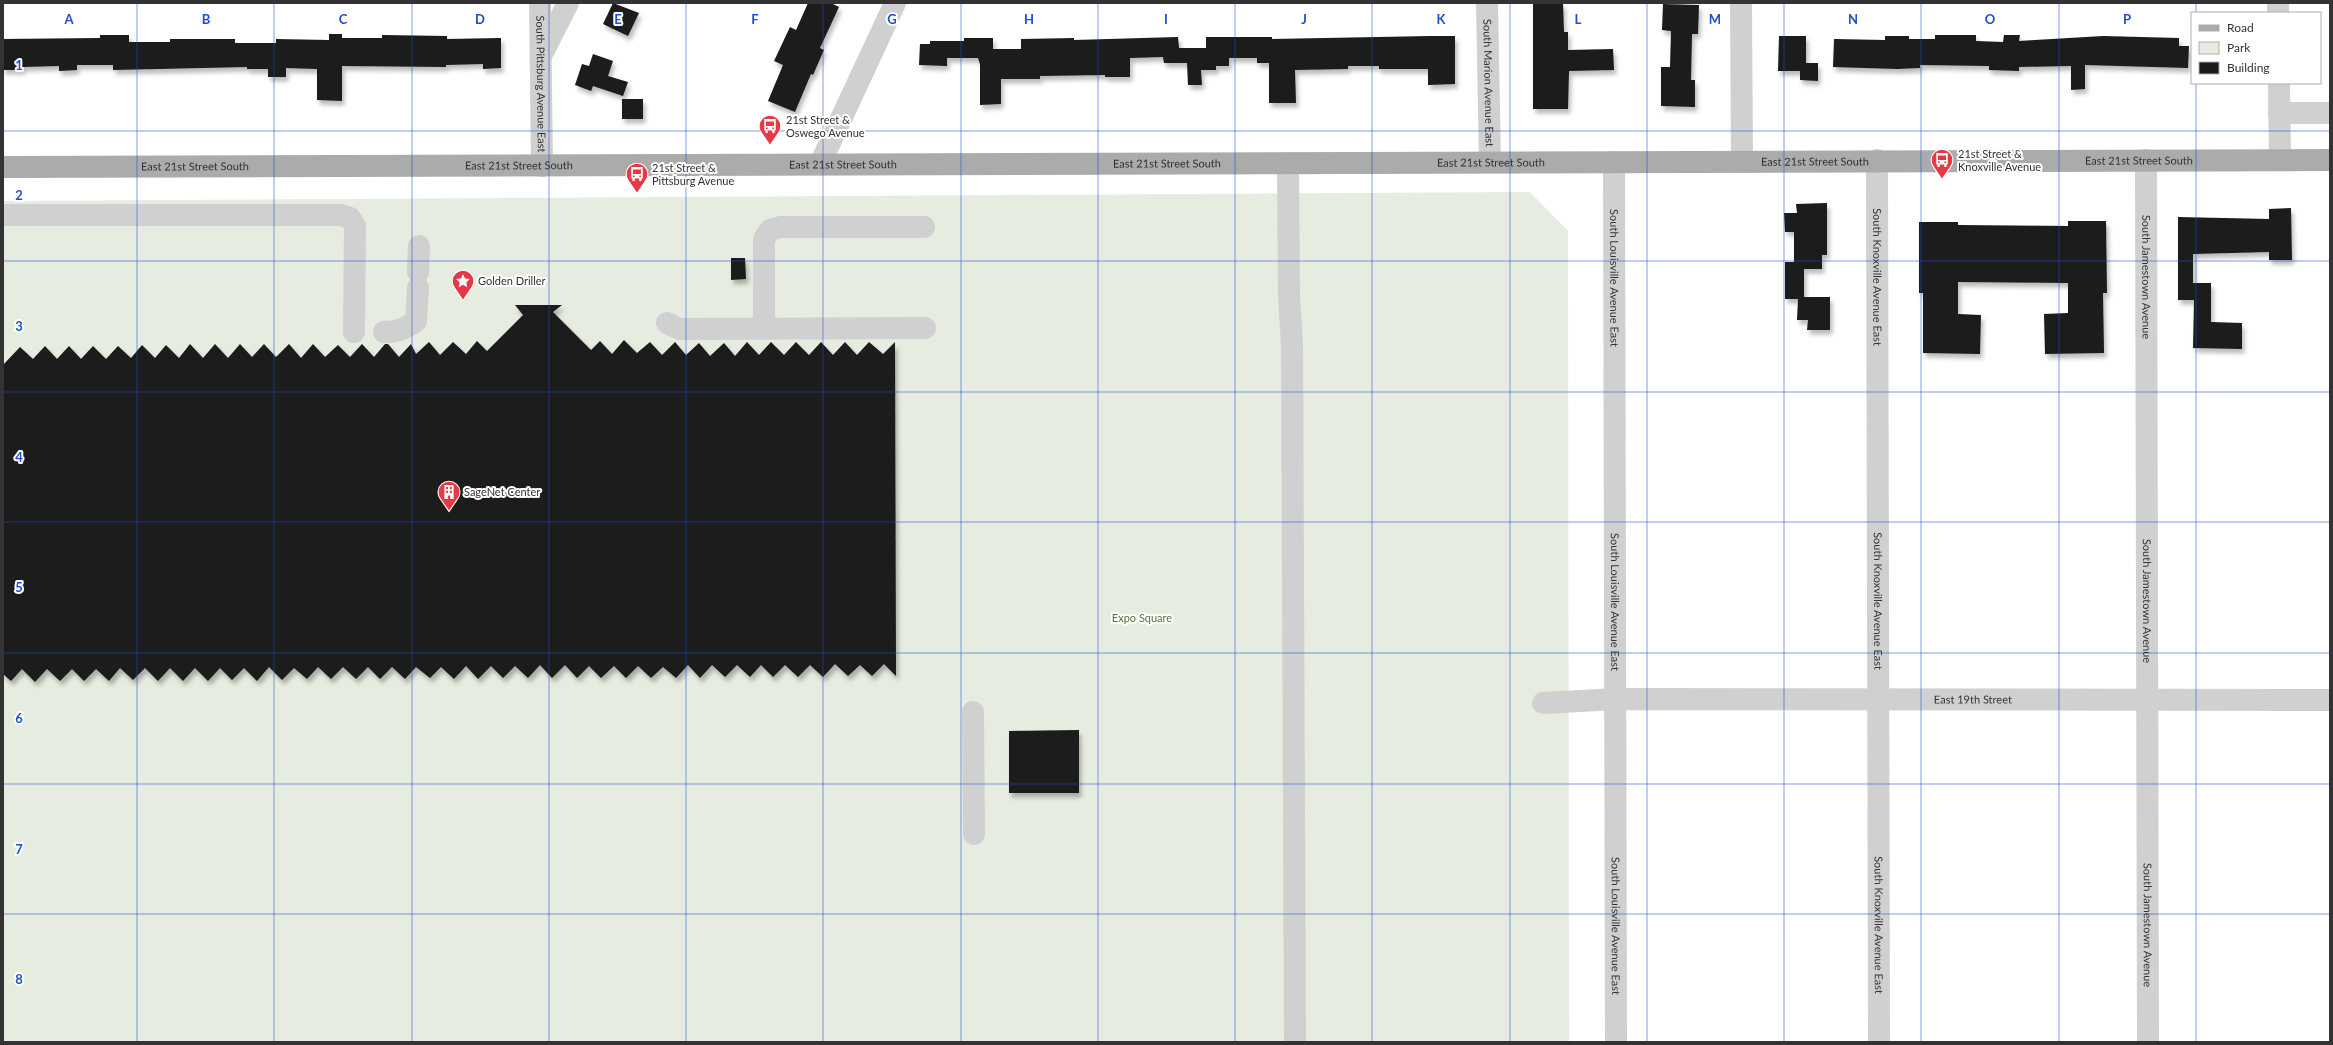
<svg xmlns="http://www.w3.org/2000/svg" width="2333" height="1045" viewBox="0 0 2333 1045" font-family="Lato,sans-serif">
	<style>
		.green { fill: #e6ecdf }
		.building { fill: #1a1a1a; filter: url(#shadow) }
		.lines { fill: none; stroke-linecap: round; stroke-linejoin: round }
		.minor { stroke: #d0d0d0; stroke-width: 22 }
		.major { stroke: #ababab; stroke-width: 22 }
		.grid { fill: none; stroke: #1d4ed8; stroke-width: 1; stroke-opacity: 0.55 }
		.labels { text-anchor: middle; stroke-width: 4; stroke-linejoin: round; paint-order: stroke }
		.street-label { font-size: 11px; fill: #333; stroke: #fff }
		.poi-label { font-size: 11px; fill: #333; stroke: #fff; text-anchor: start }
		.park-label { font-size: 11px; fill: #56703f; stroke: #fff }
		.grid-label { font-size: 13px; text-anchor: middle; font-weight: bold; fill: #1d4ed8; stroke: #fff; stroke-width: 4; stroke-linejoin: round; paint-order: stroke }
	</style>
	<defs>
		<filter id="shadow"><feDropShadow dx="2.5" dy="4.5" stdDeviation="2" flood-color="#0004"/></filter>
	</defs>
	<rect width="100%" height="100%" fill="#fff"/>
	<path class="green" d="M1530 192 1568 231 1569 1042H3V201Z"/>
	<g class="building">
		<path d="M613 3 639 13 628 36 603 24Z"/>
		<path d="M808 3H831L839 7 820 48 824 50 813 75 811 74 795 112 768 101 783 65 774 61 790 27 796 30Z"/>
		<path d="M1533 3H1563L1564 32H1568V50L1613 49 1614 70 1569 71 1568 109H1533Z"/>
		<path d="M1663 4 1699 5 1698 34H1692L1691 80H1695V107L1661 106V67H1670L1671 31 1662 30Z"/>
		<path d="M329 34H342V38H382V35L447 36V39L501 38V68L483 69V64L446 65V67L342 66V101L317 100V69L286 68V77H268V69H247V67L113 70V65H77V70L59 71V66L23 67V70H3V39L100 38V35H129V42H170V39H235V43H276V39L329 40Z"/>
		<path d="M1935 35H1976V41L2003 42 2004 35H2020L2019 41 2103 36 2179 38V46H2189L2188 68 2085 65V89L2071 90V66L2019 67V71L1989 70V66L1920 65V68L1897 69 1833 67 1834 39 1885 40V36H1909V39H1935Z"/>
		<path d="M1431 36H1455V84L1428 85V69H1379V66H1348V69L1295 70 1296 103H1269V63H1257V58H1229V66H1216V70H1201L1202 85H1188L1187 63H1164L1163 57 1130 58V77H1105V75L1040 76V79H1001V104L980 105V64L978 58H947V66L919 65 920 44H930V41H964V38H993V49H1021V39L1074 38V40L1178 37 1179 48H1206V37H1272V39Z"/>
		<path d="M1779 36H1806V63H1818V81L1800 80V71H1778Z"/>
		<path d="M593 54 613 61 608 76 628 82 623 96 593 86 591 91 575 85 582 64 589 66Z"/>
		<rect x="622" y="99" width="21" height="20"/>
		<path d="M1827 203V255H1822V269H1804V297H1830V330H1807L1808 320H1797L1798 299H1785V262H1794V232H1785L1784 213H1797L1796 204Z"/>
		<path d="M2291 208 2292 260H2269V252L2193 254V283H2211V322L2242 323V349L2193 348 2194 300H2178V217L2269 219V209Z"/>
		<path d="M2068 221H2106L2107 293H2103L2104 353 2045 354 2044 314 2068 313V283L1958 282V314L1981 315 1980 354 1923 353V293H1919V222H1958V225L2068 226Z"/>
		<path d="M731 258H745L746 279 731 280Z"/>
		<path d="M515 305H562L553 312 591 350 600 341 612 354 624 340 637 353 650 342 662 355 675 342 686 355 699 343 710 356 724 343 735 356 747 342 759 355 771 342 784 355 796 342 809 355 821 342 833 355 845 342 857 355 869 342 883 354 895 342 896 676 884 664 872 676 860 665 848 676 835 664 823 677 810 665 798 677 785 665 773 677 761 665 750 677 737 665 725 677 712 665 700 678 688 665 676 678 663 667 651 678 638 666 626 678 614 666 601 678 589 666 577 678 565 665 552 678 540 665 528 678 515 666 503 678 491 666 478 679 466 666 454 679 441 667 430 678 416 667 405 679 392 667 380 679 368 667 356 679 343 667 331 679 318 667 307 679 294 668 282 680 269 667 257 681 244 668 232 680 220 668 208 681 195 668 183 681 170 668 158 681 145 668 133 680 120 668 109 681 96 669 84 681 72 669 60 681 47 669 35 682 22 669 11 681 3 674V365L20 347 33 359 45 346 57 359 69 346 81 359 93 346 106 359 118 346 131 358 142 345 155 358 166 345 179 358 190 344 203 358 215 344 228 358 240 344 252 357 264 344 276 357 289 344 301 358 313 344 325 357 338 345 350 357 362 344 374 357 385 344H388L399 357 411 344 416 354 429 342 440 355 453 342 466 354 477 341 487 351 523 315Z"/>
		<path d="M1079 730V793H1009V731Z"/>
	</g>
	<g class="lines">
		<g class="minor">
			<path id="s1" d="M540 3 542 166"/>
			<path id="s2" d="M1487 3 1490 162"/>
			<path d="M1741 3 1742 161"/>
			<path d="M2278 3V13"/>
			<path d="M542 54 568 3"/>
			<path d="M2279 83 2280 159"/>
			<path d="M2279 113H2330"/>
			<path id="s3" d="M1877 160 1879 1042"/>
			<path id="s4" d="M2146 160 2148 1042"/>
			<path id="s5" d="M1614 162 1616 1042"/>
			<path d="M1288 163 1289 296 1292 344 1295 1042"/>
			<path d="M820 164 895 3"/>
			<path d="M3 215H341L350 218 355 226 354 332"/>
			<path d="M418 272 419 246"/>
			<path d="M667 323 680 329 925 328"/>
			<path d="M764 328V239L770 230 780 227H924"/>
			<path d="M384 332C397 332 405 329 416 321L418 288"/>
			<path id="s6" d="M1543 703 1616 699 2330 700"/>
			<path d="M973 712 974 834"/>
		</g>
		<path class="major" id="s7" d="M3 167 2330 160"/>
	</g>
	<path class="grid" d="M137 3V1042M274 3V1042M412 3V1042M549 3V1042M686 3V1042M823 3V1042M961 3V1042M1098 3V1042M1235 3V1042M1372 3V1042M1510 3V1042M1647 3V1042M1784 3V1042M1921 3V1042M2059 3V1042M2196 3V13M2196 83V1042M3 131H2330M3 261H2330M3 392H2330M3 522H2330M3 653H2330M3 784H2330M3 914H2330"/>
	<defs>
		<g id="bus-pin" transform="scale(1.15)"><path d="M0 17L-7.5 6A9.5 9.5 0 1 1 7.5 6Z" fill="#e63946" stroke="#fff"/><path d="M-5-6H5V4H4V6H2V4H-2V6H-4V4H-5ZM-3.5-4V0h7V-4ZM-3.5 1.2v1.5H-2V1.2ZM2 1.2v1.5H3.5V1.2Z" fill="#fff"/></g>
		<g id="sight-pin" transform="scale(1.15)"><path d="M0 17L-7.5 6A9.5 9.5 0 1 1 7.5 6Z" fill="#e63946" stroke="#fff"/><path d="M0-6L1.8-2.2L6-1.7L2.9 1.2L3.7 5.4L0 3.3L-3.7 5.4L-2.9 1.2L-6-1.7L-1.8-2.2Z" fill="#fff"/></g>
		<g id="building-pin" transform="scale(1.15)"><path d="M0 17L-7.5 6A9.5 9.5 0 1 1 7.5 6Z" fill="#e63946" stroke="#fff"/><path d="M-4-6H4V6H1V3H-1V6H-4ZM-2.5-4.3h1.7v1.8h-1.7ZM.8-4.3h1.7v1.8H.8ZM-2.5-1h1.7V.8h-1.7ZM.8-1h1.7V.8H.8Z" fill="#fff"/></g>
	</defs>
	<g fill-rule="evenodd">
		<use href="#bus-pin" x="770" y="126"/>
		<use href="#bus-pin" x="1942" y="160"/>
		<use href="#bus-pin" x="637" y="174"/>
		<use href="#sight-pin" x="463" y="281"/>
		<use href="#building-pin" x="449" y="492"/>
	</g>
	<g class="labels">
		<g class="street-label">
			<text dy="4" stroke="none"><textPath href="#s2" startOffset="80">South Marion Avenue East</textPath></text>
			<text dy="4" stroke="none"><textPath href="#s1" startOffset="81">South Pittsburg Avenue East</textPath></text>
			<text dy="4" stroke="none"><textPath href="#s7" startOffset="1812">East 21st Street South</textPath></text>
			<text dy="4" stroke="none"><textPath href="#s7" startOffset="2136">East 21st Street South</textPath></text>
			<text dy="4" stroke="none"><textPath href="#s7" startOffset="1488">East 21st Street South</textPath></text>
			<text dy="4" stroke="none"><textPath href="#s7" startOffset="1164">East 21st Street South</textPath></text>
			<text dy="4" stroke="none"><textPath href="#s7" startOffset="840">East 21st Street South</textPath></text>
			<text dy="4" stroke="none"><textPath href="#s7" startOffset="192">East 21st Street South</textPath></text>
			<text dy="4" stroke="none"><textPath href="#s7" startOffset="516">East 21st Street South</textPath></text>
			<text dy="4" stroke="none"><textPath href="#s3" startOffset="117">South Knoxville Avenue East</textPath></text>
			<text dy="4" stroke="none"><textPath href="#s4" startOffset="117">South Jamestown Avenue</textPath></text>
			<text dy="4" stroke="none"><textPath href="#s5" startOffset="116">South Louisville Avenue East</textPath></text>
			<text dy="4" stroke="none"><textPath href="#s3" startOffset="441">South Knoxville Avenue East</textPath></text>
			<text dy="4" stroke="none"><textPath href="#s4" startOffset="441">South Jamestown Avenue</textPath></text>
			<text dy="4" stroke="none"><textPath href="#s5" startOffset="440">South Louisville Avenue East</textPath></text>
			<text dy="4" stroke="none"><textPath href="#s6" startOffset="430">East 19th Street</textPath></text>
			<text dy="4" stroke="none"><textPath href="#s3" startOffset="765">South Knoxville Avenue East</textPath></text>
			<text dy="4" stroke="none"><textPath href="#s4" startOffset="765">South Jamestown Avenue</textPath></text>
			<text dy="4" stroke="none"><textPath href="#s5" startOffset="764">South Louisville Avenue East</textPath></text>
		</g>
		<g class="poi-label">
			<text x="786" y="124">21st Street &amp;<tspan x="786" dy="13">Oswego Avenue</tspan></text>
			<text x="1958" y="158">21st Street &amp;<tspan x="1958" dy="13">Knoxville Avenue</tspan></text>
			<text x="652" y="172">21st Street &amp;<tspan x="652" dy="13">Pittsburg Avenue</tspan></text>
			<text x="478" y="285">Golden Driller</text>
			<text x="464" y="496">SageNet Center</text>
		</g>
		<g class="park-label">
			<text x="1142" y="622">Expo Square</text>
		</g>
	</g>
	<g class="grid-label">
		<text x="69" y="24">A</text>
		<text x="206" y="24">B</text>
		<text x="343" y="24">C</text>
		<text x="480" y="24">D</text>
		<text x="618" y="24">E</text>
		<text x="755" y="24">F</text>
		<text x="892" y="24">G</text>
		<text x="1029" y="24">H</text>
		<text x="1166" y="24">I</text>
		<text x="1304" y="24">J</text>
		<text x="1441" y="24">K</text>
		<text x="1578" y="24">L</text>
		<text x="1715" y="24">M</text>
		<text x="1853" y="24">N</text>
		<text x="1990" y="24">O</text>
		<text x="2127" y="24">P</text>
		<text x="19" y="70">1</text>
		<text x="19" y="200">2</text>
		<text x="19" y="331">3</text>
		<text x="19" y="462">4</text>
		<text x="19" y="592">5</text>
		<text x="19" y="723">6</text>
		<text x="19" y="854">7</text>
		<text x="19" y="984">8</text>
	</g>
	<rect width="2333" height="1045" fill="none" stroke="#333333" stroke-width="8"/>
	<rect x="2191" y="12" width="130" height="72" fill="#ffffff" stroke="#adadad"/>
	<rect x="2199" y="25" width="20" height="6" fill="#ababab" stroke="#adadad"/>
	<text x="2227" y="32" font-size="12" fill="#333333">Road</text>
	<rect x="2199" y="42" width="20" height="12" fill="#e6ecdf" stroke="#adadad"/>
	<text x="2227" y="52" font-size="12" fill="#333333">Park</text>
	<rect x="2199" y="62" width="20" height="12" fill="#1a1a1a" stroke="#adadad"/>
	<text x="2227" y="72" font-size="12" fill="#333333">Building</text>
</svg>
